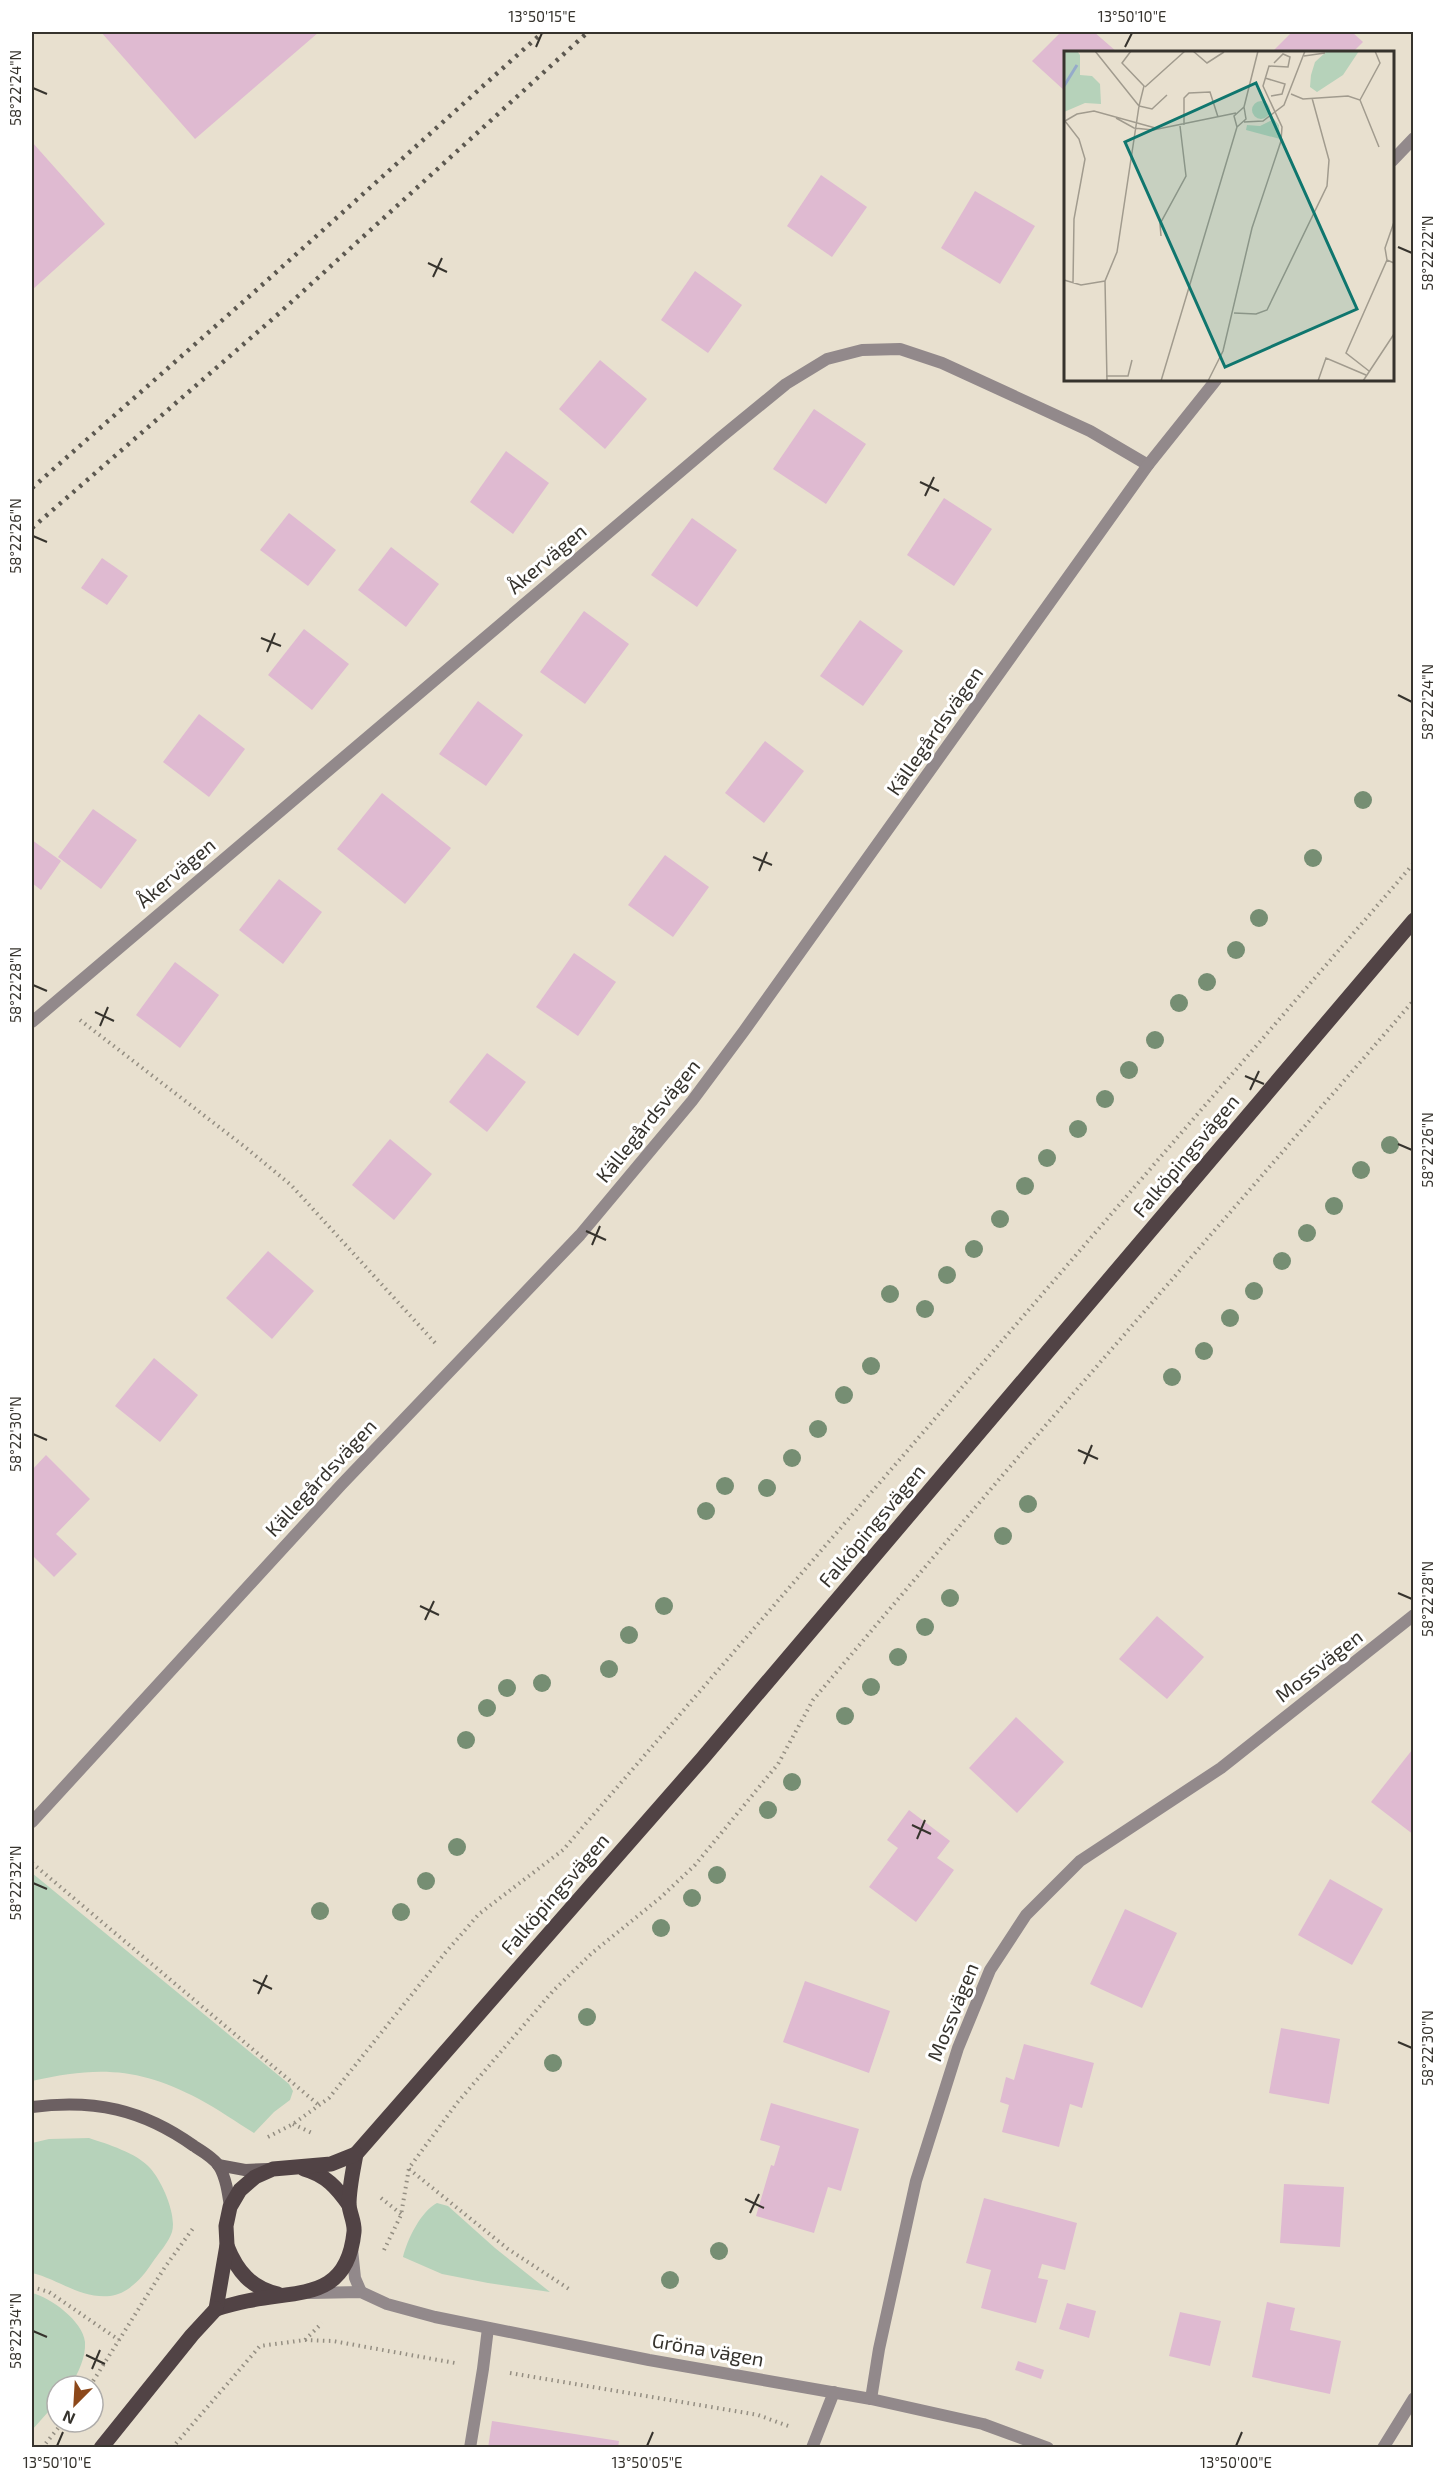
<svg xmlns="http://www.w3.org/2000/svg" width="1445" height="2479" viewBox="0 0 1445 2479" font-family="'Exo 2',sans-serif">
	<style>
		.green { fill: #b6d2ba }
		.building { fill: #dfbad1 }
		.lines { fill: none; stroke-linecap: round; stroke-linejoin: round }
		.path { stroke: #948e82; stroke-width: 4; stroke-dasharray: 1.5 4.5; stroke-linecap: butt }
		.lane { stroke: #92898b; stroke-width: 12 }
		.street { stroke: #92898b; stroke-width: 12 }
		.secondary { stroke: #6c6062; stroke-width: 12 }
		.primary { stroke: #514345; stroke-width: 15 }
		.rail { stroke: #5c5850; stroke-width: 4.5; stroke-dasharray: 3 6; stroke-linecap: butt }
		.tree { fill: #768e73 }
		.ticks { fill: none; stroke: #36332d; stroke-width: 2 }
		.labels { text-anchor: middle; stroke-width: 6; stroke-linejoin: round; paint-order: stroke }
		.street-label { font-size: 20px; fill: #36332d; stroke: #fff }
		.inset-river { fill: none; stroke: #95abca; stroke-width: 3 }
		.inset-road { fill: none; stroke: #a19b8e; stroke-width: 1.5 }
		.view { fill: #0f766e; fill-opacity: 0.15; stroke: #0f766e; stroke-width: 3 }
		.inset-edge { fill: none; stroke: #36332d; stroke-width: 3 }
		.neatline { fill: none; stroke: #36332d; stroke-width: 2 }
		.ticks-label { font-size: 15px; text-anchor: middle; fill: #36332d }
	</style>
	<rect width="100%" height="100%" fill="#e8e0cf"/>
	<g class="green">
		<path d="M32 1873 289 2084 293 2091 290 2100 274 2112 254 2133C236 2122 218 2109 199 2099 140 2067 96 2066 32 2081Z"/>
		<path d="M89 2138C107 2144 137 2153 150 2168 162 2181 177 2215 172 2232 169 2242 158 2254 152 2263 143 2277 128 2294 110 2296 81 2299 58 2279 32 2273V2143L49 2139Z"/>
		<path d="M437 2203 448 2206 495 2248 550 2292 488 2283 442 2274 403 2257C407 2240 421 2211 437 2203Z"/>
		<path d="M32 2293C50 2297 83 2321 85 2342 86 2358 78 2372 71 2386H57V2402L32 2430Z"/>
	</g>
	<g class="building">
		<path d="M101 32H319L195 139Z"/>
		<path d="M1061 32H1094L1117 52H1066V92L1032 61Z"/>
		<path d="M1292 32H1352L1363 42 1353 52H1272Z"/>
		<path d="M32 142 105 224 32 290Z"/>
		<path d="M821 175 867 207 832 257 787 226Z"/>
		<path d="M975 191 1035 226 1000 284 941 248Z"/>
		<path d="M695 271 742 305 708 353 661 320Z"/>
		<path d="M600 360 647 399 605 449 559 409Z"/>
		<path d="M814 409 866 444 826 504 773 469Z"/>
		<path d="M506 451 549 483 513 534 470 502Z"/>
		<path d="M944 498 992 529 954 586 907 555Z"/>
		<path d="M289 513 336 550 308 586 260 550Z"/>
		<path d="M692 518 737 550 697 607 651 575Z"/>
		<path d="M391 547 439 584 406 627 358 590Z"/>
		<path d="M102 558 128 576 107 605 81 588Z"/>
		<path d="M584 611 629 644 585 704 540 672Z"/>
		<path d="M860 620 903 651 863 706 820 676Z"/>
		<path d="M304 629 349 664 312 710 268 675Z"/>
		<path d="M478 701 523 735 486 786 439 754Z"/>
		<path d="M199 714 245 749 209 797 163 762Z"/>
		<path d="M765 741 804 771 764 823 725 793Z"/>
		<path d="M382 793 451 848 405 904 337 849Z"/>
		<path d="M93 809 137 840 101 889 58 857Z"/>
		<path d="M32 840 61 861 41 890 32 883Z"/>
		<path d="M665 855 709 887 673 937 628 905Z"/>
		<path d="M279 879 322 912 283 964 239 930Z"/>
		<path d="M574 953 616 982 578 1036 536 1007Z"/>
		<path d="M175 962 219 995 180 1048 136 1015Z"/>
		<path d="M487 1053 526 1082 487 1132 449 1102Z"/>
		<path d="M390 1139 432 1174 394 1220 352 1185Z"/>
		<path d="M268 1251 314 1291 272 1339 226 1298Z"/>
		<path d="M154 1358 198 1395 160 1442 115 1406Z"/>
		<path d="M46 1455 90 1499 56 1534 77 1554 54 1577 32 1555V1547L34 1544 32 1541V1470Z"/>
		<path d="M1157 1616 1204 1657 1167 1699 1119 1659Z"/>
		<path d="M1016 1717 1064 1762 1017 1813 969 1768Z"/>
		<path d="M1412 1750 1414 1751V1835L1371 1802Z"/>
		<path d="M909 1810 950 1841 937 1858 954 1870 916 1922 869 1887 898 1848 887 1840Z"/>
		<path d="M1330 1879 1383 1909 1352 1965 1298 1935Z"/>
		<path d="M1125 1909 1177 1933 1142 2008 1090 1984Z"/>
		<path d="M805 1981 890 2011 869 2073 783 2042Z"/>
		<path d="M1281 2028 1340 2039 1329 2104 1269 2093Z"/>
		<path d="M1024 2044 1094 2063 1082 2108 1070 2104 1059 2147 1002 2132 1009 2105 1000 2102 1006 2077 1014 2080Z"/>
		<path d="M771 2103 859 2129 841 2191 828 2187 814 2233 756 2216 771 2165 774 2166 780 2146 760 2140Z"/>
		<path d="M1284 2184 1344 2187 1340 2247 1280 2243Z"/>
		<path d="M984 2198 1077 2223 1065 2270 1042 2264 1038 2278 1048 2280 1036 2323 981 2308 991 2270 966 2263Z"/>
		<path d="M1267 2302 1295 2308 1290 2330 1341 2341 1330 2394 1252 2377Z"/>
		<path d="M1067 2303 1096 2311 1089 2338 1059 2329Z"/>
		<path d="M1180 2312 1221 2321 1210 2366 1169 2356Z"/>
		<path d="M1018 2361 1044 2370 1041 2379 1015 2370Z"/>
		<path d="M492 2421 619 2441 618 2448H488Z"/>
	</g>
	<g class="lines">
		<g class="path">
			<path d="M80 1020 245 1147 291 1185 437 1345"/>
			<path d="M32 1863 320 2106"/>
			<path d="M293 2124 312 2133"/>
			<path d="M268 2137 293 2124 329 2098 445 1953 479 1914 563 1850 1414 863"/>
			<path d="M409 2169 508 2249 572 2291"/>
			<path d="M381 2198 401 2214"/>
			<path d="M384 2250 401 2215 409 2168 457 2103 553 1991 592 1953 660 1898 695 1865 778 1764 813 1700 1001 1477 1414 1000"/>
			<path d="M32 2287 49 2292 119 2340"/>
			<path d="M305 2340 322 2323"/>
			<path d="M510 2373 758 2415 791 2427"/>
			<path d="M90 2386 165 2267 194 2227"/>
			<path d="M42 2448 63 2422"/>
			<path d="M172 2448 260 2346 305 2340 333 2341 455 2363"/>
		</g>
		<g class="lane">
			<path d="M470 2448 483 2369 488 2328"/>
			<path d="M812 2448 834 2392"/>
		</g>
		<g class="street">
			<path d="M1392 161 1414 138"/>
			<path d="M32 1022 720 438 786 384 827 359 862 350 900 349 942 363 1090 431 1148 465"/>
			<path d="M32 1822 341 1485 580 1235 692 1101 744 1031 1148 465 1216 380"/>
			<path d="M352 2249 355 2278 361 2292"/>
			<path d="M309 2293 361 2292 387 2304 435 2317 649 2360 871 2399 983 2424 1048 2448"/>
			<path d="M871 2399 879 2349 916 2181 958 2048 990 1970 1026 1915 1080 1861 1221 1768 1414 1615"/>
			<path d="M1383 2448 1414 2398"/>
		</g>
		<g class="secondary">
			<path d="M32 2107C94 2099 142 2109 194 2146 202 2151 214 2158 219 2166 226 2178 228 2193 230 2207"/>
			<path d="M218 2165 245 2170 268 2169"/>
		</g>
		<g class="primary">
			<path d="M304 2169C326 2175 337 2188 349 2205"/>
			<path d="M227 2246C237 2271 251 2288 278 2294"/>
			<path d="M216 2309C226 2306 237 2303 247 2301 298 2290 347 2301 354 2232 355 2223 350 2214 349 2205 349 2188 353 2171 356 2154L702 1759 1414 920"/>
			<path d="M216 2309 227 2245 226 2226 230 2207 240 2190 255 2177 273 2169 331 2164 356 2154"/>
			<path d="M101 2448 192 2335 216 2309"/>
		</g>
		<g class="rail">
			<path d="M32 488 252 294 543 32"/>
			<path d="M32 528 276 316 588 32"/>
		</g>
	</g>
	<g class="tree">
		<circle cx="1363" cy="800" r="9"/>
		<circle cx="1313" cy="858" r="9"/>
		<circle cx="1259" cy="918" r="9"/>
		<circle cx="1236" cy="950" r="9"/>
		<circle cx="1207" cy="982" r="9"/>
		<circle cx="1179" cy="1003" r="9"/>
		<circle cx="1155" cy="1040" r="9"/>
		<circle cx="1129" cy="1070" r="9"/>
		<circle cx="1105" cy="1099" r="9"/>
		<circle cx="1078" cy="1129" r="9"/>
		<circle cx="1390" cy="1145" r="9"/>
		<circle cx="1047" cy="1158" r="9"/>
		<circle cx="1361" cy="1170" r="9"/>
		<circle cx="1025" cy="1186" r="9"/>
		<circle cx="1334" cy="1206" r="9"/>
		<circle cx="1000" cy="1219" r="9"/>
		<circle cx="1307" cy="1233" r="9"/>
		<circle cx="974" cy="1249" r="9"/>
		<circle cx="1282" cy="1261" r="9"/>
		<circle cx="947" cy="1275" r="9"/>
		<circle cx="1254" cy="1291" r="9"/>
		<circle cx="890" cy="1294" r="9"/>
		<circle cx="925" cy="1309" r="9"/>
		<circle cx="1230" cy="1318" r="9"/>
		<circle cx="1204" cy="1351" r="9"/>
		<circle cx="871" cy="1366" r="9"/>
		<circle cx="1172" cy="1377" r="9"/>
		<circle cx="844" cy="1395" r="9"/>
		<circle cx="818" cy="1429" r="9"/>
		<circle cx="792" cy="1458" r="9"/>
		<circle cx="725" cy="1486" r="9"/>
		<circle cx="767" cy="1488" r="9"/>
		<circle cx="1028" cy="1504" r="9"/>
		<circle cx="706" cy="1511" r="9"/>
		<circle cx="1003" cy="1536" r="9"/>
		<circle cx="950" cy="1598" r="9"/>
		<circle cx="664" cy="1606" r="9"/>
		<circle cx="925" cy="1627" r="9"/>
		<circle cx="629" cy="1635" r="9"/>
		<circle cx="898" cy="1657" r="9"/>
		<circle cx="609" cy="1669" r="9"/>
		<circle cx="542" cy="1683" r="9"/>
		<circle cx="871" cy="1687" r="9"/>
		<circle cx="507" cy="1688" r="9"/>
		<circle cx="487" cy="1708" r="9"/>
		<circle cx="845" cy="1716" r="9"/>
		<circle cx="466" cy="1740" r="9"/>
		<circle cx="792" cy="1782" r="9"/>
		<circle cx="768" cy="1810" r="9"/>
		<circle cx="457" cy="1847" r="9"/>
		<circle cx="717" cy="1875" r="9"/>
		<circle cx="426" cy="1881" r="9"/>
		<circle cx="692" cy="1898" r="9"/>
		<circle cx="320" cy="1911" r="9"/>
		<circle cx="401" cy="1912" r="9"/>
		<circle cx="661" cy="1928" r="9"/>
		<circle cx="587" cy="2017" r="9"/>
		<circle cx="553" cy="2063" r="9"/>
		<circle cx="719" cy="2251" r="9"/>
		<circle cx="670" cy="2280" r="9"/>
	</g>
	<path class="ticks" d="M536 47 542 33M1125 47 1132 33M33 88 47 94M1398 247 1412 253M428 263 447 272M433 277 442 258M920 482 939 491M925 496 934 477M33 536 47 542M261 638 281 646M267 652 275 633M1398 695 1412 702M753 857 772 865M759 871 767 852M33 985 47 991M95 1012 114 1021M100 1026 108 1007M1245 1076 1264 1084M1250 1090 1259 1071M1398 1144 1412 1150M586 1231 606 1240M592 1245 600 1226M33 1434 47 1440M1078 1450 1098 1459M1084 1464 1092 1445M1398 1593 1412 1599M420 1606 439 1615M425 1620 434 1601M912 1825 931 1834M917 1839 925 1820M33 1883 47 1889M253 1980 272 1989M258 1994 267 1975M1398 2042 1412 2048M745 2199 764 2208M750 2213 759 2194M33 2331 47 2337M86 2355 105 2364M92 2369 100 2350M57 2446 63 2432M647 2446 653 2432M1236 2446 1242 2432"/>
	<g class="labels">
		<g class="street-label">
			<text transform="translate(547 559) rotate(-40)" y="7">Åkervägen</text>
			<text transform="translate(935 731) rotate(-55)" y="7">Källegårdsvägen</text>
			<text transform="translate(176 873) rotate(-40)" y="7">Åkervägen</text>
			<text transform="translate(648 1121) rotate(-51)" y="7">Källegårdsvägen</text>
			<text transform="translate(1186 1156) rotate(-50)" y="7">Falköpingsvägen</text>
			<text transform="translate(321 1478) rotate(-47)" y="7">Källegårdsvägen</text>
			<text transform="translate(872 1526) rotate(-50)" y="7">Falköpingsvägen</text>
			<text transform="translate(1319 1666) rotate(-38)" y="7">Mossvägen</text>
			<text transform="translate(555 1894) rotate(-49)" y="7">Falköpingsvägen</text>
			<text transform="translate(953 2012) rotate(-68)" y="7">Mossvägen</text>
			<text transform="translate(708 2350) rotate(10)" y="7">Gröna vägen</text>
		</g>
	</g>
	<g transform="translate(1064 51)">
		<rect width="330" height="330" fill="#e8e0cf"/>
		<path d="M0 0H13L16 4V24L28 25 36 33 37 53 21 52 0 61ZM263 0H295L279 24 253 41 246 36 247 24 251 11ZM188 59a9 9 0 1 1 18 0a9 9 0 1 1-18 0ZM210 68 215 74 216 88 182 79 183 74 196 75Z" fill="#b6d2ba"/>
		<path class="inset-river" d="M0 35 13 14"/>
		<path class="inset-road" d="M31 0 75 55 53 201 41 230 43 330M67 0 58 12 80 35 75 55 88 58 103 44M129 0 143 12 160 1M240 5 261 2M201 27 221 33 218 43 207 45M81 36 121 0M227 43 239 48 284 45 296 49 315 96M296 49 316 12 311 0M180 56 194 0M52 67 70 77 89 79 172 62M1 70 15 88 21 108 10 168 9 232M1 70 13 63 30 60 95 78M180 71 199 70 220 54 241 0M120 74V47L125 42 146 41 154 66M173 76 170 65 180 56M173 76 182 68 180 56M97 185 96 173 122 125 116 75M323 209 321 197 330 171M0 229 17 234 41 230M170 262 192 263 203 259 263 135 265 109 248 47M305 320 282 302 323 209 330 212M42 325H64L68 309M97 330 173 76M144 330 159 300 188 177 217 90 218 76 199 35 205 15 224 16 226 6 219 3 210 12M254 330 262 307 302 324M299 330 330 283"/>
		<path class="view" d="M192 32 293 258 161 316 61 91Z"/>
		<rect width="330" height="330" class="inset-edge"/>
	</g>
	<rect width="1445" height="2479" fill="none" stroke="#ffffff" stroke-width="66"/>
	<g transform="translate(75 2404) rotate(204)"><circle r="28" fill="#ffffff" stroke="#afadab" stroke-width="1.5"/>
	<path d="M0-4.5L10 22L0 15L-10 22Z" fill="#8c481a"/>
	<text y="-9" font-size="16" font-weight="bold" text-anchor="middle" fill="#36332d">N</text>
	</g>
	<rect x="33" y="33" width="1379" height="2413" class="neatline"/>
	<g class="ticks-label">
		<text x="542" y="22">13°50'15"E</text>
		<text x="1132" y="22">13°50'10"E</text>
		<text transform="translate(16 88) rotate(-90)" y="5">58°22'24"N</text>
		<text transform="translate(1428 253) rotate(-90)" y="5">58°22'22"N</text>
		<text transform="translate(16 536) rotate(-90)" y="5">58°22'26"N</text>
		<text transform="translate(1428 702) rotate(-90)" y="5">58°22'24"N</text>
		<text transform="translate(16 985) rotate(-90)" y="5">58°22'28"N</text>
		<text transform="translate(1428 1150) rotate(-90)" y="5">58°22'26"N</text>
		<text transform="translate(16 1434) rotate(-90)" y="5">58°22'30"N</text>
		<text transform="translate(1428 1599) rotate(-90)" y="5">58°22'28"N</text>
		<text transform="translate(16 1883) rotate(-90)" y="5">58°22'32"N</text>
		<text transform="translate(1428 2048) rotate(-90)" y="5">58°22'30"N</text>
		<text transform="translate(16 2331) rotate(-90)" y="5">58°22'34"N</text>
		<text x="57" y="2468">13°50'10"E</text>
		<text x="647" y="2468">13°50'05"E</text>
		<text x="1236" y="2468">13°50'00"E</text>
	</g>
</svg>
